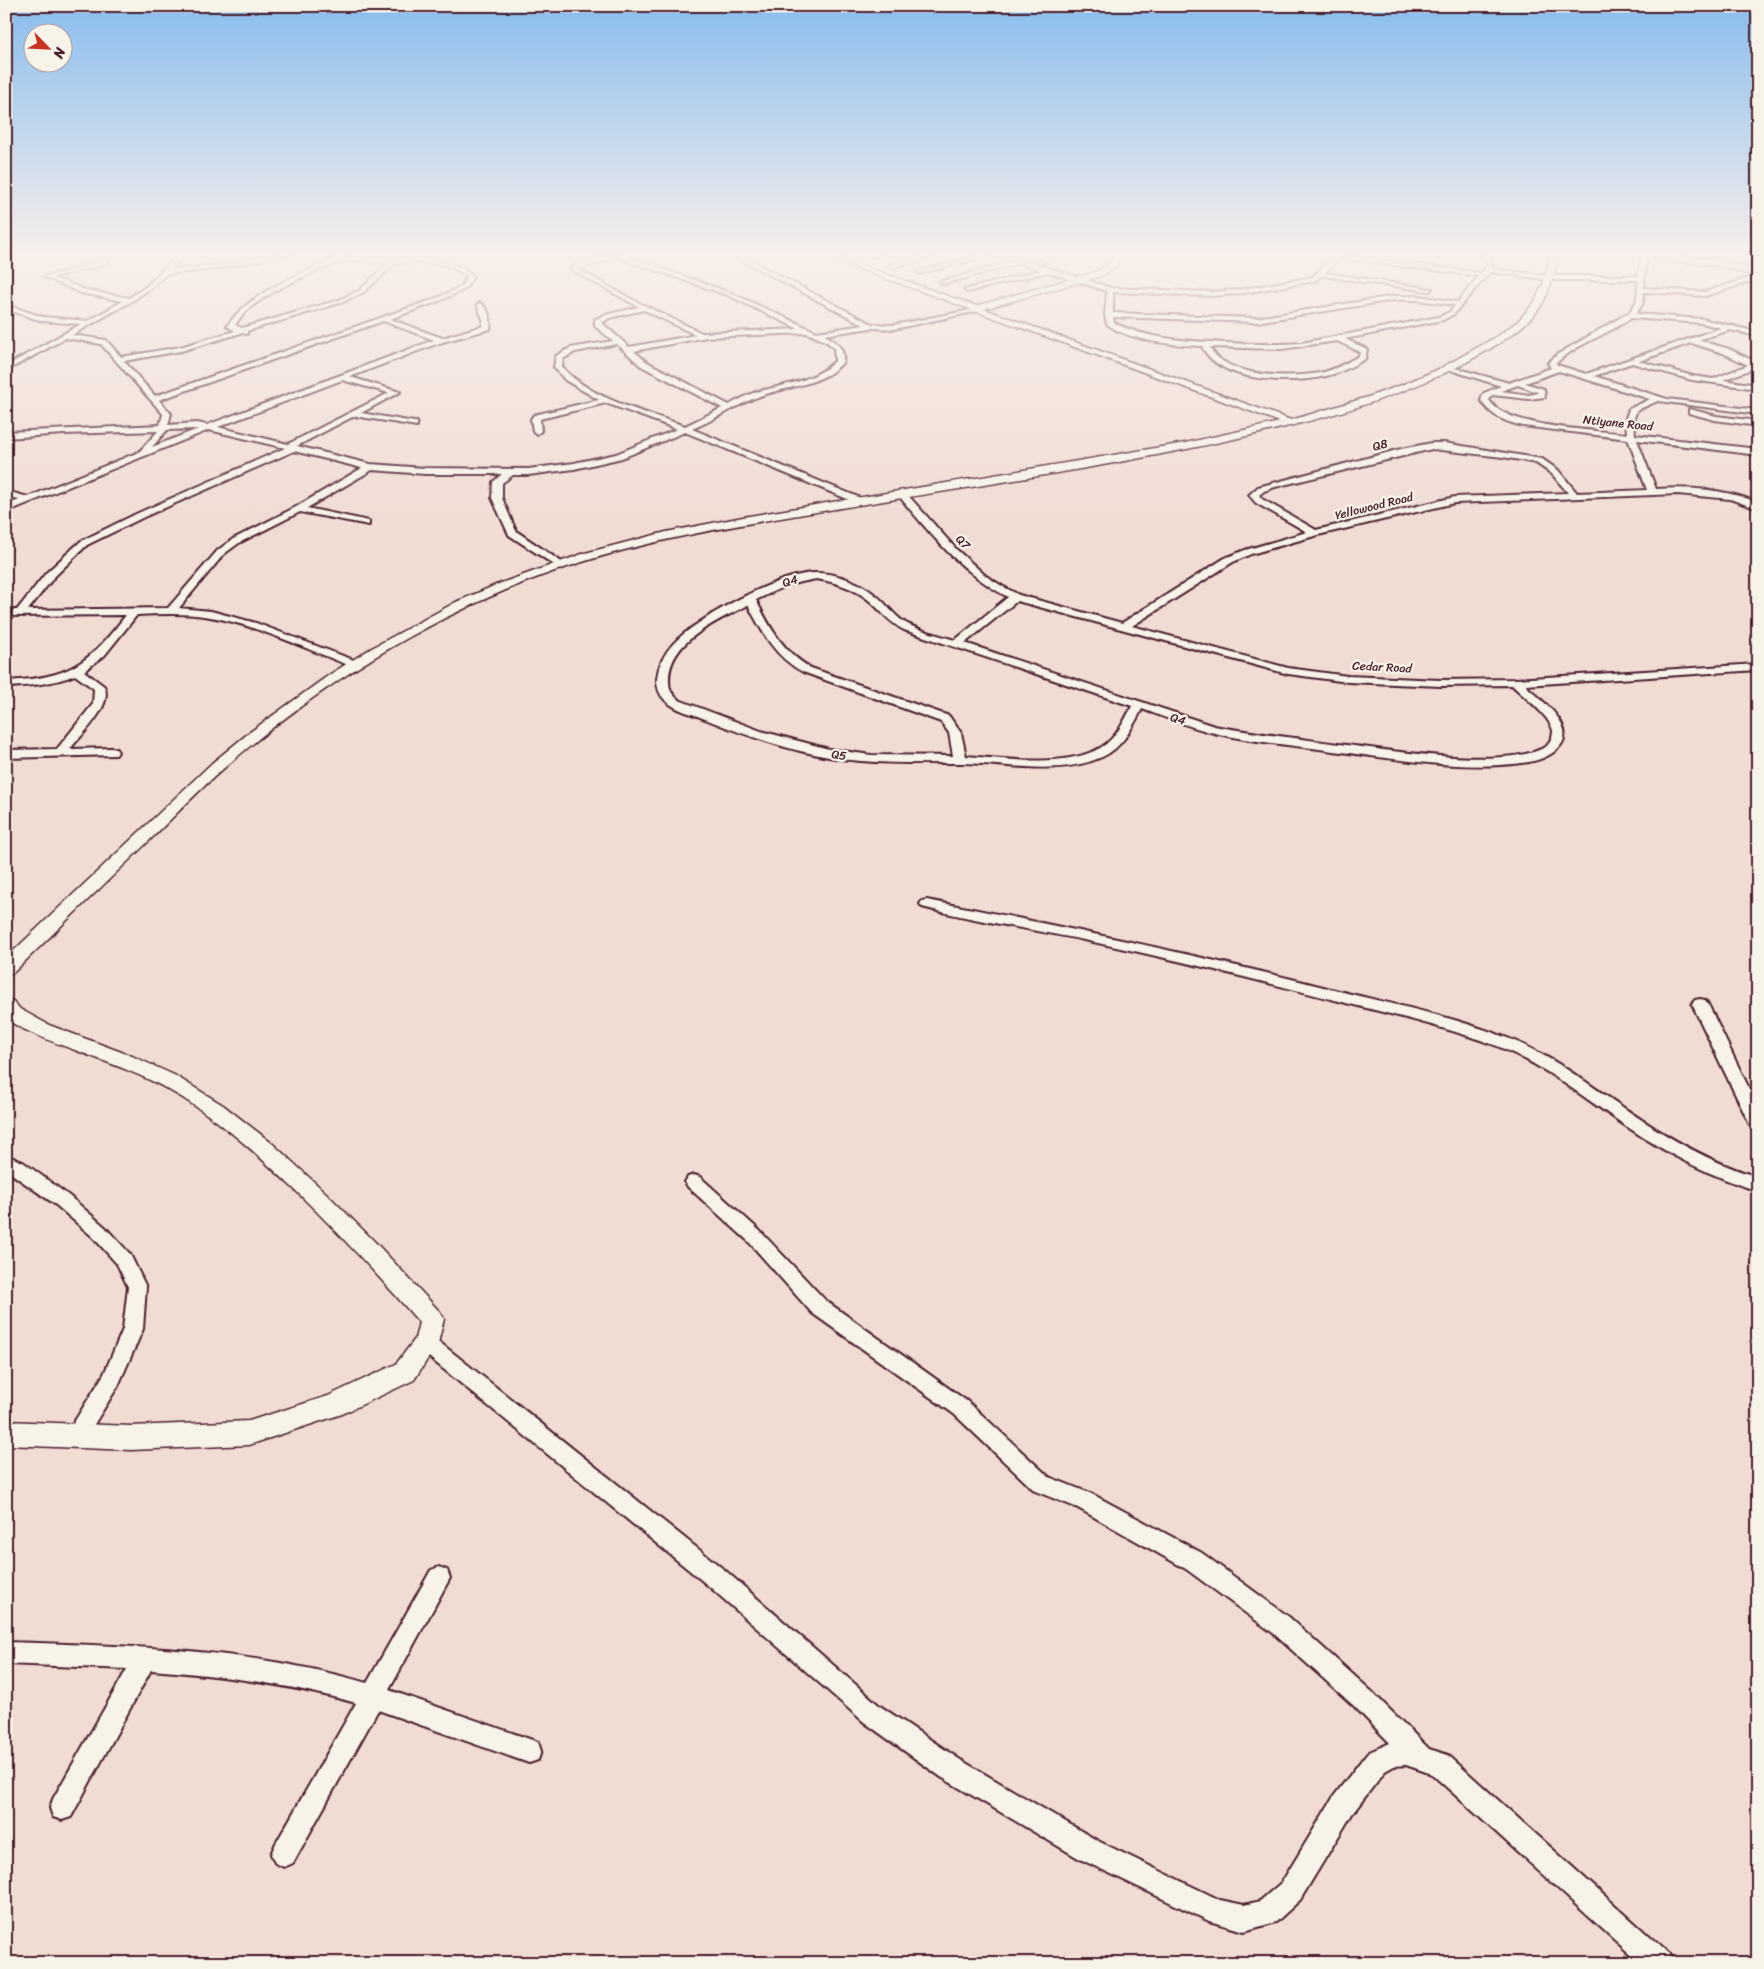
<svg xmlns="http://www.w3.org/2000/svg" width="1764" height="1969" viewBox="0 0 1764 1969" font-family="Sriracha,sans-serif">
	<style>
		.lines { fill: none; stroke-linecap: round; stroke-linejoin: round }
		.minor-casing { stroke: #4a1f2b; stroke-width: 4 }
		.tertiary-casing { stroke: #4a1f2b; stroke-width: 3 }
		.minor { fill: #f7f3e8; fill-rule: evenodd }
		.tertiary { fill: #f7f3e8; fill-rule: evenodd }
		.labels { text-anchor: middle; stroke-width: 4.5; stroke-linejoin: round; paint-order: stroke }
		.far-street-label { font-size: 12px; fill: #4a1f2b; stroke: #f7f3e8 }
	</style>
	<rect width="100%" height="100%" fill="#f0dcd3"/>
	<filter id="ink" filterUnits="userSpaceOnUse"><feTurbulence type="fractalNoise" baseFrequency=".02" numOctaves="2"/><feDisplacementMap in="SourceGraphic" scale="10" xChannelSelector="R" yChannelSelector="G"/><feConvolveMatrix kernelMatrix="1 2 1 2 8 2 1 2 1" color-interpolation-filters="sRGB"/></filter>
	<g filter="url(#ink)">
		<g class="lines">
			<g class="minor-casing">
				<g id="minor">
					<path d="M110 254H117L101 265 53 277 85 290 129 298 147 286 179 254H186L171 269 209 266 278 254H292L209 270 166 274 151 288 132 301 72 335 106 340 121 357 180 347 235 331 227 326C249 293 301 273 337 258L327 254C339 254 350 258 361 258 394 261 450 251 473 277L465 289 439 301 390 319 442 338 483 326V319L477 305 480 303C488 308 492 320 490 329L439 343 350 377 400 392 361 413 414 422H417V426L354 416 297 446 370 464 425 468 528 469 574 463 616 454 677 429 606 403 540 419 541 431 537 434 533 431 531 419 534 415 599 400 565 380 554 367 556 356 570 348 613 341 595 326V319L605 315 639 307 570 269C580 260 609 254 620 254L731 293 817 332 864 325 730 254H738L872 324 894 325 980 308 983 310 894 329 871 328 824 335C836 341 845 348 843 362 822 387 783 386 755 398 733 407 714 420 692 429L863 499V503H857L685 432 622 458 574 469 528 475H513L502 483V498L516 531 563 563V567L559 568 509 535 492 498 493 482 502 474H425L372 470 307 508 369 521V525L300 512 239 543 224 554 179 608 211 611 256 623 359 662 361 664 359 666H351C309 650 254 624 210 617 186 613 161 614 137 615L104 656 84 671 104 686C114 705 82 734 70 749L112 748 116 749 118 752 116 755 6 758V750L57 749 93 704 94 689 75 675C53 684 29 686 6 687V681C71 678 88 664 126 615L6 616V610H17L46 573 81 541 138 513 285 448 209 430 6 512V506L19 500 6 497V491L28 497 139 452 158 431 64 434 6 438V432L160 425 163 414 101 344 66 338 6 371V366L81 324 42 321 6 309V305L43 317 88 321 123 301 81 293 44 277 88 265ZM617 257 727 295 799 329 702 333 631 299 578 269ZM343 260 388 263 360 290 339 300 242 328 235 325C254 294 311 274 343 260ZM396 263C419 263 448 260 467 277L461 287 435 299 155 396 124 361 181 351 241 333 247 334V331L343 302 364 292ZM644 310 696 335 629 347 602 323 609 318ZM383 321 434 340 207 425 197 423 168 425 171 414 159 400ZM807 333 827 342 834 348 835 361C815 382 780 385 753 393 745 396 737 401 729 405L647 362 634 351 707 337ZM617 344 641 366 722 408 685 426C643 411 592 400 562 367L563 359 575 352ZM342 380 389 393 288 444 218 427ZM197 429H198L152 447 167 430ZM294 451 362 468 296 507 233 539 218 550 168 608 28 610 54 577 87 545 144 517Z"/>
					<path d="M873 254H885L871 257 870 256Z"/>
					<path d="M930 254H941L894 267 891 265Z"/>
					<path d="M984 254H995L919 274 916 272Z"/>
					<path d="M996 254C1008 254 1019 262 1031 262 1042 262 1051 254 1061 254L1053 260 1037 264 1111 288 1211 292 1237 290 1313 277 1335 254 1482 273 1487 265 1486 261 1474 254H1482L1492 260V269L1550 276H1638L1641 254C1673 254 1729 258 1758 272V279L1705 296 1644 292 1643 303 1636 314 1702 319 1758 332V336L1730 330 1698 340 1729 349 1758 363V369L1754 368 1723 380 1758 385V389L1692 380 1632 363 1594 376 1667 399 1758 410V414L1658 401 1637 410 1634 418 1635 435 1758 449V455L1637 440 1656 489C1690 487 1727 489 1758 503V509L1730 499 1678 494 1455 503 1318 535 1251 554 1233 562 1132 626 1288 668 1348 676 1441 680 1515 679 1758 664V670L1525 685C1536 695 1561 715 1564 730 1568 749 1544 759 1529 762 1464 772 1397 759 1333 751 1292 745 1250 742 1210 732 1187 726 1164 717 1142 709 1132 728 1122 748 1102 757 1060 776 1008 764 964 763 930 763 895 764 861 761 807 757 755 739 705 719 692 713 676 711 665 700 659 694 657 688 657 679 658 666 664 654 673 644 698 617 780 573 816 573 838 573 862 583 878 597 887 605 894 615 904 622 919 631 939 635 955 640L1008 597C963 574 931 535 899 496V492H905L957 550 986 576 1002 586 1019 595 1122 623 1225 558 1245 550 1307 532 1256 503 1249 495 1258 487 1401 449 1432 443H1444L1542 459 1558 470 1577 493 1647 490 1628 439 1523 426C1506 422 1490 416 1481 400L1484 393 1501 386 1444 368 1448 366 1509 383 1551 368 1548 363 1558 354 1630 312 1637 300 1638 280H1550L1490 272 1454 314 1443 320 1345 339 1367 349 1365 359C1353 366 1340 373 1326 376 1292 384 1218 383 1202 346 1174 345 1130 342 1107 324L1105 315 1107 291 1048 272 967 292 964 290 1041 270 1021 263 943 284 940 282 1014 261ZM1647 257 1721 266 1755 276 1705 292 1644 288ZM1338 258 1479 276 1458 302 1418 296H1395L1256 318 1113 313V292L1211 296 1237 294 1315 281 1321 276 1429 291 1432 289 1325 273ZM1395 300H1418L1455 305 1450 312 1439 317 1301 343C1276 345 1252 344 1228 343 1188 341 1150 340 1114 323L1113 317 1256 322ZM1631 318 1702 323 1721 328 1586 374 1557 365 1556 363C1578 343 1607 335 1631 318ZM1337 341 1360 352 1359 356C1348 362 1336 369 1324 372 1294 379 1224 378 1210 347L1282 349ZM1691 343 1723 353 1748 365 1713 379 1693 376 1639 361ZM1559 371 1650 399 1629 409 1626 418 1627 434C1595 430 1505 428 1489 400L1492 395 1529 399 1545 397 1544 389 1525 383ZM1518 385 1537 392 1538 393 1529 395 1501 391ZM1432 449 1503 457 1536 463 1552 474 1568 493 1455 497 1316 530 1262 499 1259 495 1264 491 1275 487ZM816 579C836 582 855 588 871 602 882 612 890 623 904 630L1132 706C1125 720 1118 734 1106 744 1073 769 1005 759 966 756L961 733 949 716 811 668C783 652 770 628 756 600L787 585ZM1017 601 1288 674 1348 682 1441 686 1512 685C1522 695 1551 717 1553 731 1553 736 1550 741 1547 746 1508 770 1394 751 1347 745 1303 739 1258 734 1214 726L965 643ZM748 605C762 632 775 657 803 672L941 722 949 733 953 756 871 755 829 749 761 731 679 700C671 694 669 689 669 680 669 640 718 621 748 605Z"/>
					<path d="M1689 409 1716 416 1758 421V426L1715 420 1689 413Z"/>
					<path d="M927 900C1065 927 1203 956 1339 991 1396 1005 1455 1017 1510 1039 1552 1056 1587 1083 1624 1108 1666 1137 1709 1162 1758 1177V1191C1710 1176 1667 1154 1626 1126 1584 1098 1544 1065 1497 1046 1449 1028 1399 1016 1350 1004 1262 981 1174 959 1084 940 1031 929 975 921 922 907L920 904 922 901Z"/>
					<path d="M1700 999 1705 1000 1708 1004 1758 1107V1131L1752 1129 1750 1125 1692 1004 1695 1000Z"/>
					<path d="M6 1155 23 1162 68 1195 105 1227 130 1254 146 1287 143 1329 118 1386 83 1442 76 1444 69 1442 66 1435 104 1374 123 1329 128 1287 117 1264 93 1237 56 1205 6 1170Z"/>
					<path d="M694 1175 700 1177 760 1231 826 1301 968 1402 1049 1477 1092 1494 1202 1553 1289 1617 1370 1690 1429 1749 1448 1755 1669 1954 1673 1963H1640L1432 1774 1406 1765 1394 1766 1385 1771 1352 1814 1300 1900 1276 1922 1244 1931 1209 1921 1080 1859 941 1777 864 1722 711 1588 419 1349 416 1343 419 1337 426 1335 433 1337 727 1572 880 1706 959 1759 1098 1841 1220 1900 1244 1905 1260 1901 1282 1882 1334 1796 1367 1753 1390 1743 1354 1706 1273 1633 1186 1569 1078 1508 1035 1491 954 1414 812 1313 748 1241 688 1187 685 1182 688 1177Z"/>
					<path d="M439 1567 447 1570 450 1578 389 1690 538 1742 541 1751 538 1760 529 1763 378 1710 293 1863 284 1867 275 1863 271 1854 275 1845 356 1703C289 1684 220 1675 151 1670L71 1817 62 1820 53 1817 50 1808 53 1799 127 1669 6 1664V1642C131 1646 246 1648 367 1683L431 1570Z"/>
				</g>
			</g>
			<g class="tertiary-casing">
				<g id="tertiary">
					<path d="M819 254H830L976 306 1095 272 1109 264 1111 254H1119L1116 267 1101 276 984 309 1291 420 1368 397 1404 384 1439 369 1496 337 1518 321 1534 303 1543 284 1551 254H1559C1553 278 1549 300 1531 318 1513 337 1488 350 1465 363 1407 393 1345 413 1281 428 1135 464 984 484 835 509 724 527 612 545 508 589 405 632 307 695 223 769 199 790 176 814 153 837 106 882 59 928 13 973L6 975V958L212 763 250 732 329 675 370 649 456 602 501 583 585 553 666 532 743 517 1185 443 1280 422Z"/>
					<path d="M6 999 13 1001 20 1009 49 1025 132 1056 174 1075 223 1105 273 1144 326 1193 376 1243 440 1312 444 1319 438 1343 414 1380 342 1414 249 1445 131 1450 6 1445V1421L131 1426 249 1421 328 1396 396 1364 415 1339 419 1322C379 1276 338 1232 294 1189 256 1153 216 1116 169 1090 121 1063 68 1051 19 1027L6 1019Z"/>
				</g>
			</g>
			<use href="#minor" class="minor"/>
			<use href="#tertiary" class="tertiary"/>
		</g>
	</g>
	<linearGradient id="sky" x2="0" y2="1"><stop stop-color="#89bdee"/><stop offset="0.48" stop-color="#f8efeb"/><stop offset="1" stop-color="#f8efeb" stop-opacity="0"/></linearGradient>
	<rect width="1764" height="530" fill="url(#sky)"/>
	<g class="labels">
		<g class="far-street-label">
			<text transform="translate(1618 423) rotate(6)" y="4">Ntiyane Road</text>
			<text transform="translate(1380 445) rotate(-14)" y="4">Q8</text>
			<text transform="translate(1374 506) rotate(-14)" y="4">Yellowood Road</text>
			<text transform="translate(963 542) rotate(45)" y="4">Q7</text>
			<text transform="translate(790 581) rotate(-16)" y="4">Q4</text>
			<text transform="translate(1382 667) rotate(3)" y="4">Cedar Road</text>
			<text transform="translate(1178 719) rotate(18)" y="4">Q4</text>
			<text transform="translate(839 755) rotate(9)" y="4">Q5</text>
		</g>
	</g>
	<rect width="1764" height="1969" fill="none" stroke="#f7f3e8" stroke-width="25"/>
	<rect x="12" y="12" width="1739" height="1944" fill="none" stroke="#4a1f2b" stroke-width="2" filter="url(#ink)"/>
	<g transform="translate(48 48) rotate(114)"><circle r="24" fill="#f7f3e8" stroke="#b29e9c"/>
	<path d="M0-4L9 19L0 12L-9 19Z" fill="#c8321e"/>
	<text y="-8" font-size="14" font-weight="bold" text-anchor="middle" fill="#4a1f2b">N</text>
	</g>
</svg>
